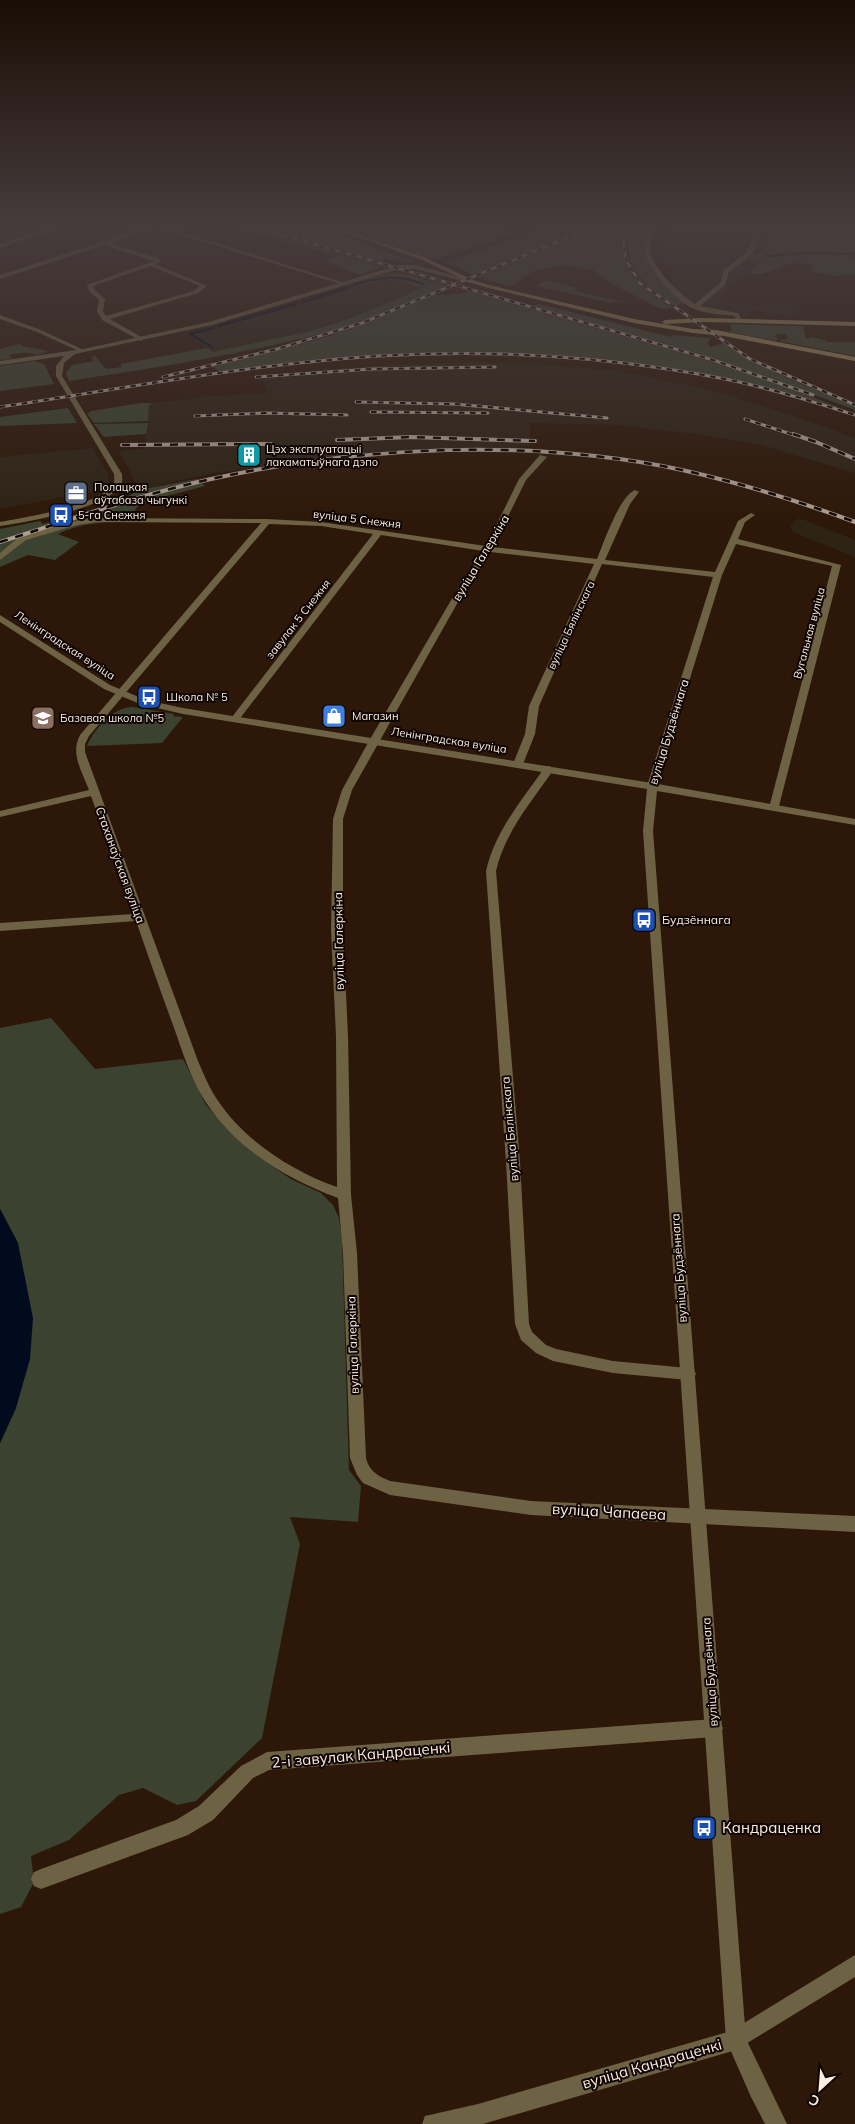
<svg xmlns="http://www.w3.org/2000/svg" width="855" height="2124" viewBox="0 0 855 2124" font-family="Mulish,sans-serif">
	<style>
		.industrial { fill: #2d2314 }
		.green { fill: #3b422f }
		.water { fill: #000c1d }
		.lines { fill: none; stroke-linecap: round; stroke-linejoin: round }
		.stream { stroke: #000c1d; stroke-width: 2.5 }
		.minor { fill: #6d6243; fill-rule: evenodd }
		.tertiary { fill: #6d6243; fill-rule: evenodd }
		.secondary { fill: #9b8857; fill-rule: evenodd }
		.rail-far1-casing { stroke: #ae9c90; stroke-width: 3 }
		.rail-casing { stroke: #ae9c90; stroke-width: 4 }
		.rail-far1 { stroke: #0e0602; stroke-width: 2; stroke-dasharray: 5.5; stroke-linecap: butt }
		.rail { stroke: #0e0602; stroke-width: 2.5; stroke-dasharray: 8; stroke-linecap: butt }
		.labels { text-anchor: middle; stroke-width: 4; stroke-linejoin: round; paint-order: stroke }
		.far-poi-label { font-size: 11px; fill: #fcece2; stroke: #0e0602; text-anchor: start }
		.far-street-label { font-size: 11px; fill: #fcece2; stroke: #0e0602 }
		.street-label { font-size: 12px; fill: #fcece2; stroke: #0e0602 }
		.poi-label { font-size: 12px; fill: #fcece2; stroke: #0e0602; text-anchor: start }
		.near-street-label { font-size: 15px; fill: #fcece2; stroke: #0e0602 }
		.near-poi-label { font-size: 15px; fill: #fcece2; stroke: #0e0602; text-anchor: start }
	</style>
	<rect width="100%" height="100%" fill="#2d1708"/>
	<g class="industrial">
		<path d="M666 227H774L770 249 719 300 765 307 772 302 802 308 790 317 755 310 747 316 703 308 691 303 673 288 671 274 673 272 666 263 662 242Z"/>
		<path d="M389 278 423 288 354 317 315 330 213 352 189 335 297 306 376 280Z"/>
		<path d="M474 362 545 365 618 371 710 390 791 415 855 438V473L762 445 697 434 618 425 530 423V446H519L516 450H447L354 454 214 473 139 490 119 451 144 449 149 405 152 403 198 398V397L267 393 262 379 311 375V371L373 366Z"/>
		<path d="M93 448 108 474 109 484 79 498 64 497 0 509V457Z"/>
		<path d="M799 518 855 540V557L793 532 790 526Z"/>
	</g>
	<g class="green">
		<path d="M234 227H252L381 267 361 275 324 261 338 256Z"/>
		<path d="M262 227H318L414 262C400 264 394 257 379 261Z"/>
		<path d="M341 227H490L512 234 433 260Z"/>
		<path d="M553 227H589L474 275 445 262Z"/>
		<path d="M597 227H628L620 238C625 279 640 285 671 308L661 309 614 285 593 270 566 265 533 271 512 286 484 280 485 278 478 277Z"/>
		<path d="M634 227H651L646 242 652 266 687 304 676 305C644 283 632 279 626 238Z"/>
		<path d="M767 227H855V257H848L855 260V274L839 276 811 272 813 264 792 263 762 274H751L750 271 761 261 751 260V255L762 253 768 242 765 229Z"/>
		<path d="M392 273 406 274 447 286C406 303 366 322 323 333 240 355 154 368 69 381L66 373 72 365 94 361 91 357 95 356 106 369 122 367 120 364 207 348 213 352 315 330 354 317 422 288 389 278 356 287 350 285 370 278Z"/>
		<path d="M550 281 578 288 574 291 623 302H608L536 286 542 282Z"/>
		<path d="M469 291 712 362 788 387 855 414C799 393 739 380 679 371 527 347 373 350 221 372L212 367 323 338 364 324 433 295 461 294Z"/>
		<path d="M539 304 671 337 673 335 710 338 708 343 710 347 724 343C765 370 810 388 855 406V410L791 386 699 355V354L532 306Z"/>
		<path d="M729 324 803 326 806 339 811 337 825 340 826 342H855V356L779 341 788 338 785 334 775 335V337L778 338 776 341 729 332 732 328Z"/>
		<path d="M19 344C30 350 37 346 48 352L37 355C26 351 20 353 9 355L12 359 0 360V349Z"/>
		<path d="M34 361 44 364 54 384 0 391V366Z"/>
		<path d="M141 403H152L149 405 148 421 94 423 87 414 91 411Z"/>
		<path d="M68 408 77 423 0 426V417Z"/>
		<path d="M148 423 146 434 104 437 94 424Z"/>
		<path d="M197 479 205 486 140 503 127 522C103 522 80 523 58 534L79 542 55 560 28 555 0 567V529L40 521 43 524 118 502 139 490Z"/>
		<path d="M133 707 174 714 173 716 183 717 162 743 87 746C94 729 113 707 133 707Z"/>
		<path d="M51 1018 95 1069 183 1059 206 1105 248 1149 291 1179 321 1193 333 1205 339 1218 342 1239 349 1470 361 1486 358 1522 290 1517 300 1544 262 1738 196 1801 177 1805 143 1788 119 1795 69 1840 31 1856 34 1882 21 1907 0 1914V1443L16 1408 18 1243 0 1209V1028Z"/>
	</g>
	<path class="water" d="M0 1209 18 1243 33 1318 30 1359 16 1408 0 1443Z"/>
	<g class="lines">
		<g class="stream">
			<path d="M768 256 804 253 855 254"/>
			<path d="M354 285C378 277 399 274 423 284"/>
			<path d="M303 302 346 288"/>
			<path d="M219 326 296 304"/>
			<path d="M212 347 190 334 214 328"/>
		</g>
		<g class="minor">
			<path d="M54 227H64L0 248V244Z"/>
			<path d="M147 227H165L345 283 340 284 156 227 110 243 159 259 160 262 155 264 207 286 198 293 110 319 143 338V340L141 341 102 320 97 311 99 300 89 291 87 285 154 261 104 245 0 279V275ZM150 266 200 286 194 291 106 316 103 311 105 299 94 289 93 286Z"/>
			<path d="M650 227H656C653 235 650 242 650 250 652 268 680 295 695 304L720 283 724 270 747 252 757 227H763L758 243 751 255 729 272 725 285 700 306 738 313 743 322H739L734 316C720 314 705 314 692 308 677 301 649 271 645 253 643 245 647 235 650 227Z"/>
			<path d="M0 315 41 330 86 351 81 352 37 332 0 319Z"/>
			<path d="M540 455 547 457 526 480 493 547 597 559C604 542 619 497 635 490L639 492 630 504 605 560 715 572 738 521 751 513 755 515 745 522 738 539 841 565 778 810H770L769 808 832 566 736 544 722 575 656 788H648L647 786 713 577 602 564 539 706 535 734 523 764 518 767 513 764 525 734 529 706 594 564 490 552 458 602 352 790 343 819V930L348 1036 351 1195 357 1253 366 1458C369 1471 378 1476 390 1481L531 1501 855 1516V1532L531 1515 390 1495 363 1483 357 1475 350 1458 343 1253 338 1198C286 1179 236 1149 205 1101 190 1078 182 1050 173 1025 160 990 148 955 136 921L0 931V923L133 914 91 796 0 817V811L89 790C82 772 70 753 80 735L261 523 97 522 77 525 26 540 0 560V553L20 536 76 521 97 518 267 519 321 522 486 546 519 479ZM269 524 321 526 373 534 232 717 230 719 235 722 238 721 381 535 483 551 450 602 369 741 342 790 333 819 331 930 336 1036 337 1187C289 1170 239 1137 213 1093 207 1083 203 1072 198 1061L85 752V744L89 736Z"/>
			<path d="M549 766 554 769C532 801 505 832 496 871L520 1162 529 1324 532 1332 546 1345 556 1349 613 1361 688 1368 693 1369 696 1374 693 1379 688 1380 613 1373 553 1361 536 1353 521 1340 515 1324 506 1162 486 871C495 831 522 800 545 767Z"/>
			<path d="M714 1719 720 1722 723 1728 720 1734 714 1737 269 1770 253 1778 213 1820 188 1835 41 1889 34 1886 31 1879 34 1872 41 1869 176 1820 199 1806 241 1766 267 1752Z"/>
			<path d="M855 1955V1977L736 2050 483 2124H422L425 2116 478 2104 731 2031Z"/>
		</g>
		<g class="tertiary">
			<path d="M399 265H415L474 281 471 283 415 269H399L212 325 75 354 64 363 62 376 122 474C122 478 123 482 121 485 106 509 27 522 0 526V522C26 517 97 506 113 485 115 482 114 478 114 474L56 376V366L64 356 0 365V361L83 349 209 322Z"/>
			<path d="M0 615 110 685 146 700 183 708 652 783 855 819V825L657 791 653 831 746 2039 787 2124H765L751 2097 726 2040 643 831 647 789 183 714 140 704 104 689 0 622Z"/>
		</g>
		<g class="secondary">
			<path d="M329 227H338L424 257 473 280 489 285 634 319 693 329 716 330 855 357V361L724 336 693 333 634 323 485 287 469 282 420 259Z"/>
			<path d="M703 318 855 322V326L703 322 665 324 662 322 665 320Z"/>
		</g>
		<g class="rail-far1-casing">
			<g id="rail-far1">
				<path d="M256 227 713 360 813 395"/>
				<path d="M631 227 623 238 626 260 640 283 750 359 855 405"/>
				<path d="M163 377 277 349 362 323 593 227"/>
				<path d="M256 377 371 369 495 367"/>
				<path d="M356 402 454 404 607 418"/>
				<path d="M0 407C126 388 252 364 379 356 495 349 612 357 725 379 769 388 812 401 855 415"/>
				<path d="M371 412 488 413"/>
				<path d="M195 416 266 413 347 415"/>
				<path d="M745 419 797 436"/>
			</g>
		</g>
		<g class="rail-casing">
			<g id="rail">
				<path d="M793 434 816 442 855 459"/>
				<path d="M337 440 411 437 535 441"/>
				<path d="M122 445 271 444"/>
				<path d="M0 542C70 520 139 495 211 479 361 446 531 438 682 470 741 483 798 501 855 522"/>
			</g>
		</g>
		<use href="#rail-far1" class="rail-far1"/>
		<use href="#rail" class="rail"/>
	</g>
	<linearGradient id="sky" x2="0" y2="1"><stop stop-color="#190d04"/><stop offset="0.43" stop-color="#463c3d"/><stop offset="1" stop-color="#463c3d" stop-opacity="0"/></linearGradient>
	<rect width="855" height="525" fill="url(#sky)"/>
	<defs>
		<g id="building-square" transform="scale(1.25)"><rect x="-9" y="-9" width="18" height="18" rx="4" fill="#0f9aa8" stroke="#0e0602"/><path d="M-4-6H4V6H1V3H-1V6H-4ZM-2.5-4.3h1.7v1.8h-1.7ZM.8-4.3h1.7v1.8H.8ZM-2.5-1h1.7V.8h-1.7ZM.8-1h1.7V.8H.8Z" fill="#fff"/></g>
		<g id="office-square" transform="scale(1.25)"><rect x="-9" y="-9" width="18" height="18" rx="4" fill="#5c6f8a" stroke="#0e0602"/><path d="M-6-3h4V-5.5h4V-3h4V5H-6ZM-1-4.5V-3h2v-1.5ZM-6 0V1H6V0Z" fill="#fff"/></g>
		<g id="bus-square" transform="scale(1.25)"><rect x="-9" y="-9" width="18" height="18" rx="4" fill="#1a4fb4" stroke="#0e0602"/><path d="M-5-6H5V4H4V6H2V4H-2V6H-4V4H-5ZM-3.5-4V0h7V-4ZM-3.5 1.2v1.5H-2V1.2ZM2 1.2v1.5H3.5V1.2Z" fill="#fff"/></g>
		<g id="shop-square" transform="scale(1.25)"><rect x="-9" y="-9" width="18" height="18" rx="4" fill="#3f7fe0" stroke="#0e0602"/><path d="M-5-2.5h2.3a2.7 3.5 0 0 1 5.4 0H5L5.5 6h-11ZM-1.5-2.5h3a1.5 2.3 0 0 0-3 0Z" fill="#fff"/></g>
		<g id="school-square" transform="scale(1.25)"><rect x="-9" y="-9" width="18" height="18" rx="4" fill="#8d6e63" stroke="#0e0602"/><path d="M0-5L7-2L0 1L-7-2ZM-4 1L0 2.5L4 1V4Q0 6-4 4Z" fill="#fff"/></g>
	</defs>
	<g fill-rule="evenodd">
		<use href="#building-square" x="249" y="455"/>
		<use href="#office-square" x="76" y="493"/>
		<use href="#bus-square" x="61" y="515"/>
		<use href="#bus-square" x="149" y="697"/>
		<use href="#shop-square" x="334" y="716"/>
		<use href="#school-square" x="43" y="718"/>
		<use href="#bus-square" x="644" y="920"/>
		<use href="#bus-square" x="704" y="1828"/>
	</g>
	<g class="labels">
		<g class="far-poi-label">
			<text x="266" y="453">Цэх эксплуатацыі<tspan x="266" dy="13">лакаматыўнага дэпо</tspan></text>
			<text x="94" y="491">Полацкая<tspan x="94" dy="13">аўтабаза чыгункі</tspan></text>
			<text x="78" y="519">5-га Снежня</text>
			<text x="166" y="701">Школа № 5</text>
			<text x="352" y="720">Магазин</text>
			<text x="60" y="722">Базавая школа №5</text>
		</g>
		<g class="far-street-label">
			<text transform="translate(357 519) rotate(7)" y="4">вуліца 5 Снежня</text>
			<text transform="translate(298 619) rotate(-52)" y="4">завулак 5 Снежня</text>
			<text transform="translate(571 625) rotate(-65)" y="4">вуліца Бялінскага</text>
			<text transform="translate(809 633) rotate(-75)" y="4">Вугальная вуліца</text>
			<text transform="translate(65 645) rotate(33)" y="4">Ленінградская вуліца</text>
			<text transform="translate(449 740) rotate(9)" y="4">Ленінградская вуліца</text>
		</g>
		<g class="street-label">
			<text transform="translate(481 558) rotate(-59)" y="4">вуліца Галеркіна</text>
			<text transform="translate(669 732) rotate(-73)" y="4">вуліца Будзённага</text>
			<text transform="translate(120 865) rotate(70)" y="4">Стаханаўская вуліца</text>
			<text transform="translate(339 941) rotate(-91)" y="4">вуліца Галеркіна</text>
			<text transform="translate(510 1129) rotate(-95)" y="4">вуліца Бялінскага</text>
			<text transform="translate(679 1268) rotate(-94)" y="4">вуліца Будзённага</text>
			<text transform="translate(353 1345) rotate(-92)" y="4">вуліца Галеркіна</text>
			<text transform="translate(710 1672) rotate(-94)" y="4">вуліца Будзённага</text>
		</g>
		<g class="poi-label">
			<text x="662" y="924">Будзённага</text>
		</g>
		<g class="near-street-label">
			<text transform="translate(609 1512) rotate(3)" y="5">вуліца Чапаева</text>
			<text transform="translate(361 1755) rotate(-5)" y="5">2-і завулак Кандраценкі</text>
			<text transform="translate(652 2064) rotate(-16)" y="5">вуліца Кандраценкі</text>
		</g>
		<g class="near-poi-label">
			<text x="722" y="1833">Кандраценка</text>
		</g>
	</g>
	<g transform="translate(820 2089) rotate(206)" stroke="#0e0602" stroke-width="4" paint-order="stroke">
	<path d="M0-4L9 19L0 12L-9 19Z" fill="#fcece2"/>
	<text y="-8" font-size="14" font-weight="bold" text-anchor="middle" fill="#fcece2">С</text>
	</g>
</svg>
